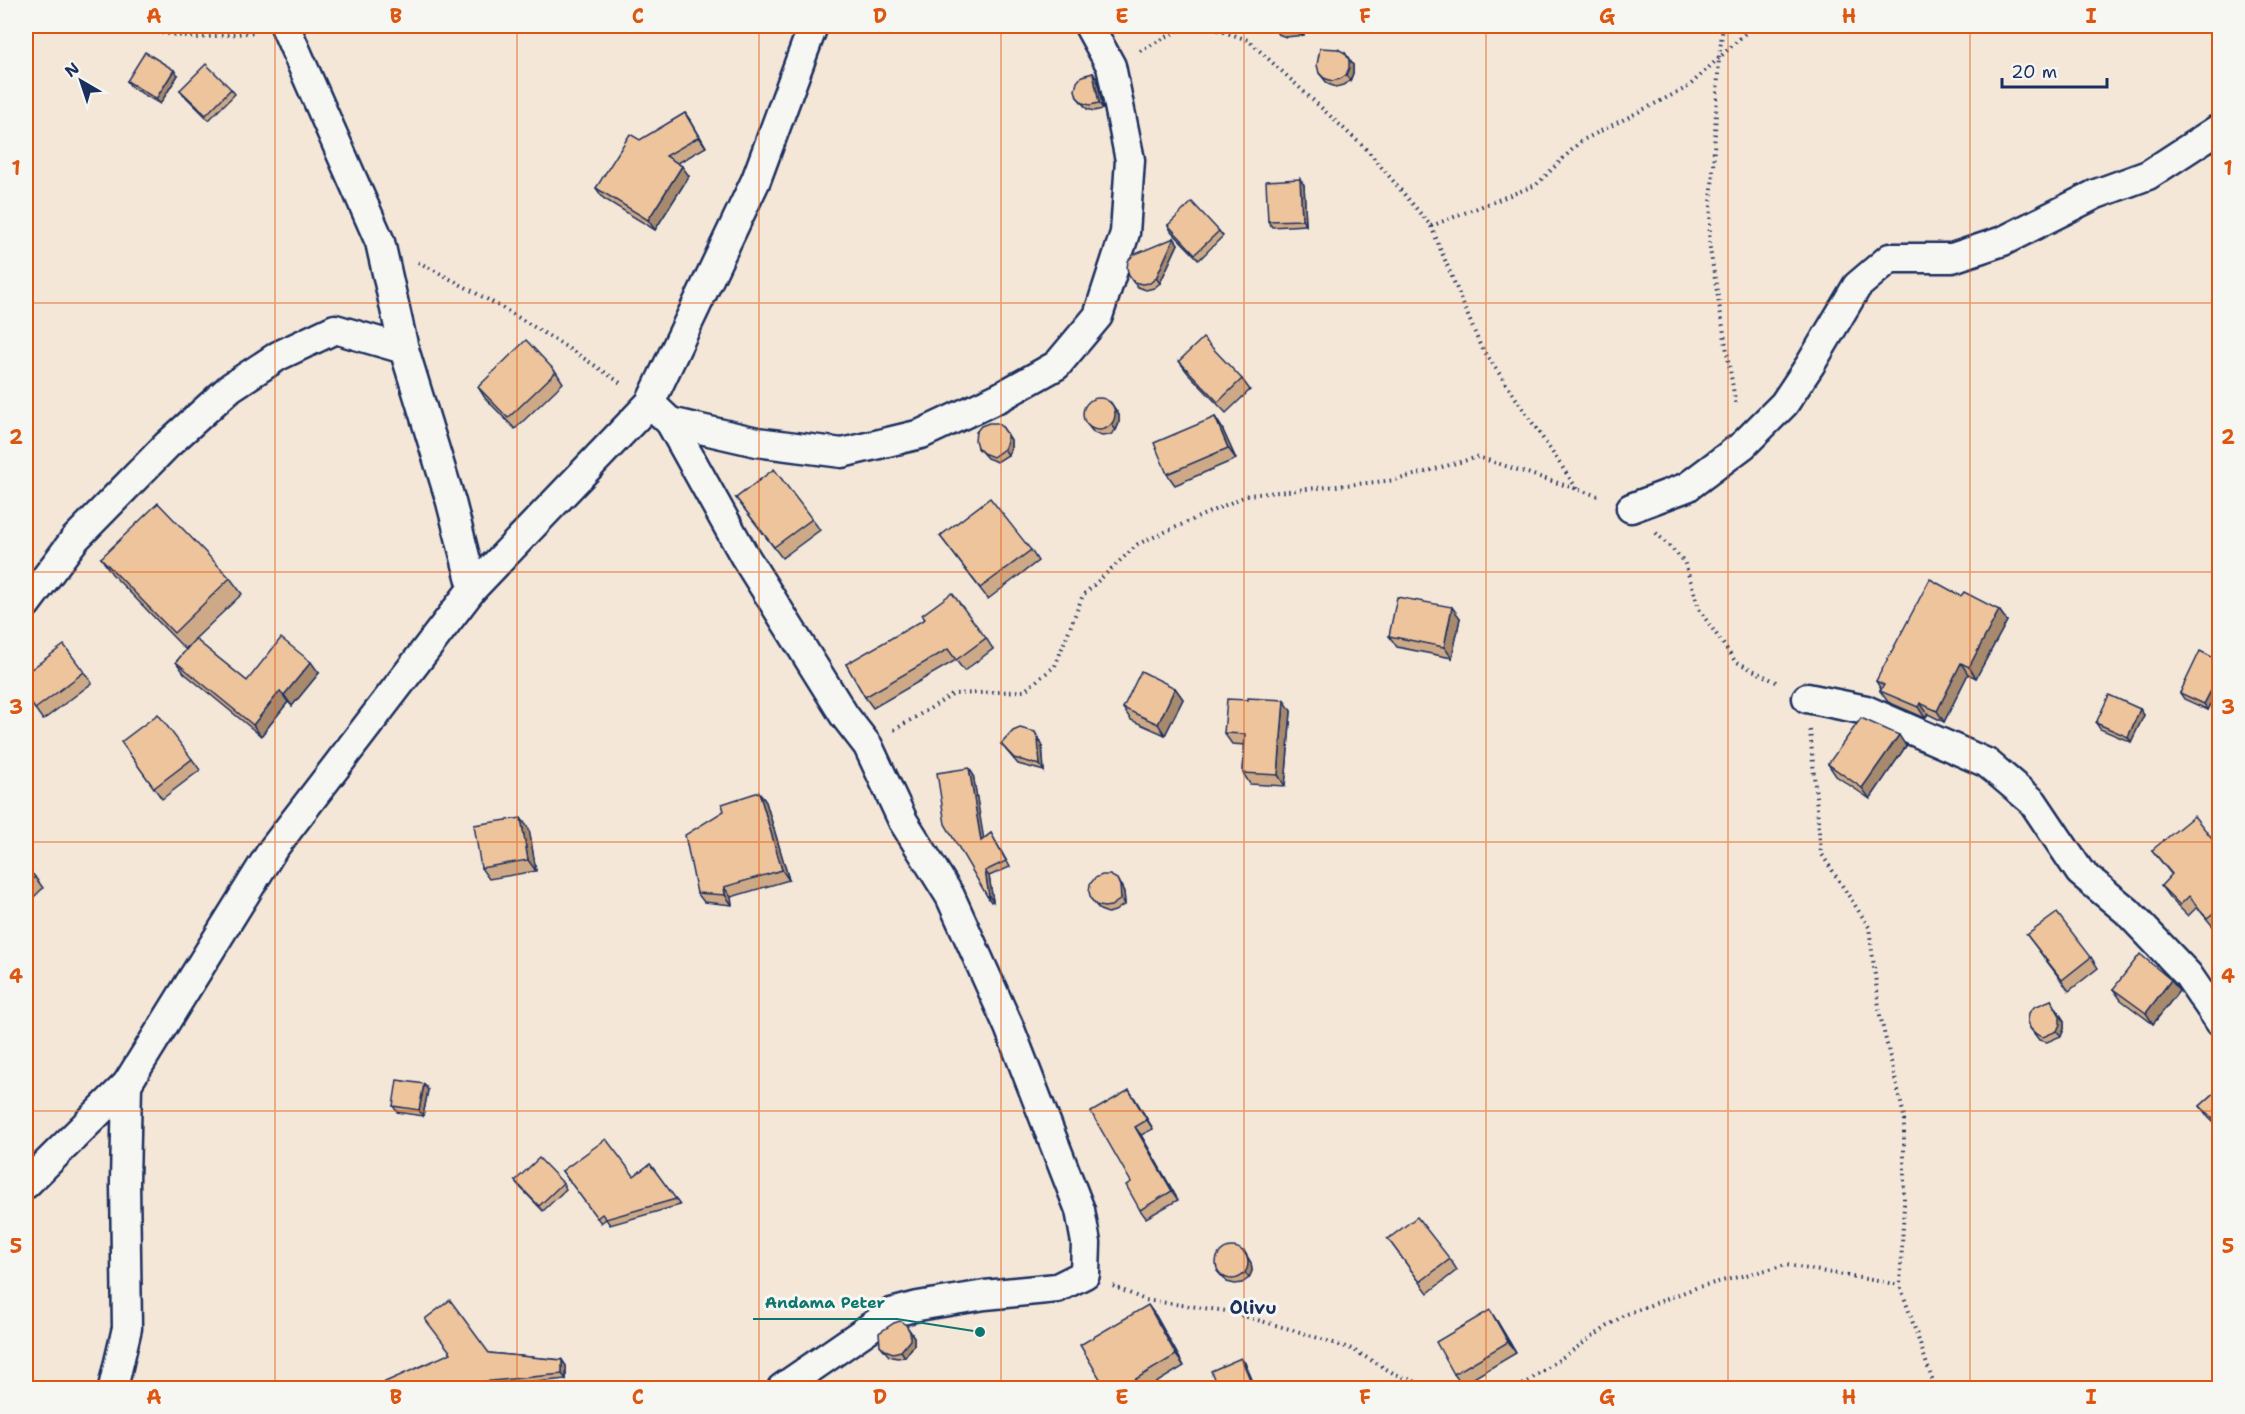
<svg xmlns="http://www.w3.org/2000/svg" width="2245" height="1414" viewBox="0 0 2245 1414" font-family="'Shantell Sans',sans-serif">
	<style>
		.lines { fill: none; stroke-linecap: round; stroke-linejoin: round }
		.street-casing { stroke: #1b2f5e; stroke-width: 33 }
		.path { stroke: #1b2f5e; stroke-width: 4; stroke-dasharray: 1.5 4.5; stroke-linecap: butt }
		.street { stroke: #f6f6f2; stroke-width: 28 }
		.wall { fill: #cda987; stroke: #1b2f5e; stroke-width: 1.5 }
		.shaded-wall { fill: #a7896e; stroke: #1b2f5e; stroke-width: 1.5 }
		.building { fill: #eec49d; stroke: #1b2f5e; stroke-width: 1.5 }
		.grid { fill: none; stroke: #de5710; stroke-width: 1.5; stroke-opacity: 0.55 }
		.labels { text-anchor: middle; stroke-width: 6; stroke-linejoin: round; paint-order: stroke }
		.quarter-label { font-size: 18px; font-weight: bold; fill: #1b2f5e; stroke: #f6f6f2 }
		.leader { fill: none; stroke: #0f766e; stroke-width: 2 }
		.callout-dot { fill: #0f766e; stroke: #f6f6f2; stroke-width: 2 }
		.callout-label { font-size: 16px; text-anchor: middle; font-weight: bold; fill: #0f766e; stroke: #f6f6f2; stroke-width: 6; stroke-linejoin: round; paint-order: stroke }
		.neatline { fill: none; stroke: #de5710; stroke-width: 2 }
		.grid-label { font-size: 20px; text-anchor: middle; font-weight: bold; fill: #de5710 }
	</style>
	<rect width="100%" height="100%" fill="#f4e7d8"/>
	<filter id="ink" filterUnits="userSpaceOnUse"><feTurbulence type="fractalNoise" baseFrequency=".0167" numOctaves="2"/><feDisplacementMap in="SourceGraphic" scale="12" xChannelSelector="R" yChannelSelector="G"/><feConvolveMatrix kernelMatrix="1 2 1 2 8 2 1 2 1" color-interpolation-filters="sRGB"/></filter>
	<g filter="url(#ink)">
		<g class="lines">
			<g class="street-casing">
				<g id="street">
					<path d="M285 26 380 242 404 349 451 502 473 588"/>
					<path d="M650 403 670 422 744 555 844 715 868 746 903 821 950 896 1009 1027 1080 1210 1086 1243 1085 1274 1057 1288 985 1295 918 1306 891 1313 782 1388"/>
					<path d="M670 422 757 442 842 453 921 434 1000 397 1057 365 1098 316 1125 233 1130 160 1111 66 1089 26"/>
					<path d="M1631 508 1687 487 1743 445 1784 404 1810 365 1857 286 1890 258H1952L2003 241 2096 194 2148 175 2220 128"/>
					<path d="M26 604 75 539 167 445 231 387 278 356 335 329 404 349"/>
					<path d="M1807 698 1866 710 1987 763 2033 802 2080 872 2127 911 2188 975 2220 1022"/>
					<path d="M26 1184 127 1084 273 849 473 588 650 403 756 180 813 26"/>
					<path d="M113 1388 127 1328 125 1183 127 1084"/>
				</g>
			</g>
			<g class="path">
				<path d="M114 26 196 38 256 32"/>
				<path d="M1206 26 1248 40 1368 151 1431 226 1480 345 1577 489"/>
				<path d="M1723 26 1719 57 1709 243 1736 406"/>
				<path d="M1140 51 1187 26"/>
				<path d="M1431 226 1536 185 1581 141 1688 87 1753 26"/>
				<path d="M418 262C488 298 557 339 622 384"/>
				<path d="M1656 533 1684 561 1700 611 1735 661 1778 683"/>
				<path d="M894 730 954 694 1024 691 1055 666 1083 595 1138 544 1248 495 1396 480 1478 457 1601 497"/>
				<path d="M1810 730 1821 853 1869 927 1880 1015 1904 1116V1205L1900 1285 1935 1388"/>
				<path d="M1113 1286 1145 1300 1226 1311 1300 1332 1352 1349 1393 1373 1432 1388"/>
				<path d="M1518 1388 1624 1315 1698 1287 1786 1265 1900 1285"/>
			</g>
			<use href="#street" class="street"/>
		</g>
		<g class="wall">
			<path d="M1270 26H1303L1304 35 1286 37 1278 34Z"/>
			<path d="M1345 53 1353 65V73L1350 81 1343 85 1336 87 1328 84 1319 73Z"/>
			<path d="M1093 73 1097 79 1103 109 1094 111 1087 109 1077 97Z"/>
			<path d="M178 75 160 104 131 87 127 81Z"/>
			<path d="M231 89 235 94 209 120 184 95 180 90Z"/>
			<path d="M685 113 692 123 706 147 678 163 689 176 655 230 603 198 596 188 640 140Z"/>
			<path d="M1304 185 1306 225 1272 227 1268 221Z"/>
			<path d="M1168 225 1219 231 1223 236 1199 260 1171 231Z"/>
			<path d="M1174 238 1178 244 1160 283 1154 288 1146 290 1138 287 1133 282 1129 276Z"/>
			<path d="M1179 361 1242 379 1250 390 1226 413 1187 372Z"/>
			<path d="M556 372 563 383 515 429 485 398 478 387Z"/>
			<path d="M1111 403 1119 415V423L1116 430 1110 435 1102 436 1094 433 1085 422Z"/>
			<path d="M1215 417 1222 428 1236 459 1175 485 1167 474Z"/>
			<path d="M1007 433 1011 440V448L1008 455 997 462 987 458 977 447Z"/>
			<path d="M736 498 812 519 820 530 782 558Z"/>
			<path d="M940 536 1031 550 1038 561 988 599Z"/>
			<path d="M101 558 230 578 242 594 195 639 247 681 319 673 292 706 288 702 261 736 184 673 176 662 193 642 185 649 112 574Z"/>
			<path d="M1961 596 1999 610 2007 621 1976 678 1968 674 1944 722 1928 714 1925 718 1888 702 1880 691 1881 689 1876 681Z"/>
			<path d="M1460 618 1452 658 1397 647 1389 636Z"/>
			<path d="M986 638 993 649 964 671 956 660 873 708 865 697 846 664Z"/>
			<path d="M2220 661V686L2208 710 2184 699 2180 693Z"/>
			<path d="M84 672 92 683 43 720 26 696V673Z"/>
			<path d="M1175 688 1183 699 1165 735 1131 720 1123 708Z"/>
			<path d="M2140 709 2144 715 2131 742 2100 729 2096 723Z"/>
			<path d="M1291 711 1285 786 1250 784 1243 773 1245 745 1232 744 1224 733Z"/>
			<path d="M1038 738 1042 745 1044 771 1018 764 1001 744Z"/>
			<path d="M1906 746 1870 799 1836 776 1828 764Z"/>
			<path d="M129 753 192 759 200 770 162 799Z"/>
			<path d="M973 774 983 839 991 833 1010 867 989 876 993 901 991 902 987 896Z"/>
			<path d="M759 792 766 802 789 880 731 897 732 905 704 902 697 893Z"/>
			<path d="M529 829 536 871 489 879 481 868Z"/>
			<path d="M2220 848V925L2215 929 2197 907 2188 916 2169 897 2161 886 2172 875 2152 850Z"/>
			<path d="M26 867 35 877 43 888 26 905Z"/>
			<path d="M1121 885 1124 892 1125 904 1115 911 1108 913 1100 910 1091 899Z"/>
			<path d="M2027 935 2091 957 2098 968 2069 991Z"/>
			<path d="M2113 989 2179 991 2153 1024 2121 1000Z"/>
			<path d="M2051 1000 2064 1021V1029L2061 1036 2047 1042 2039 1040 2030 1028Z"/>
			<path d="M424 1084 428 1090 423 1116 397 1112 393 1106Z"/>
			<path d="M2220 1088V1129L2208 1117 2200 1106Z"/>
			<path d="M1135 1099 1153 1129 1141 1135 1178 1200 1146 1218 1140 1210 1131 1182Z"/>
			<path d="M650 1164 680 1205 610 1225 606 1219 601 1223 562 1171 634 1176Z"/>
			<path d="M515 1181 563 1183 566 1189 543 1211 519 1186Z"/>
			<path d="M1388 1239 1450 1259 1457 1270 1428 1293Z"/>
			<path d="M1244 1251 1251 1263 1252 1271 1249 1278 1242 1283 1235 1284 1227 1282 1217 1271Z"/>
			<path d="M1156 1316 1184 1366 1146 1389H1106Z"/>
			<path d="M1497 1321 1516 1353 1462 1385 1454 1374Z"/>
			<path d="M910 1331 914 1337V1345L905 1357 897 1358 889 1356 880 1345Z"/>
			<path d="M489 1353 562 1360 566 1366V1379L471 1389H377Z"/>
			<path d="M1245 1363 1256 1389H1218Z"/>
		</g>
		<g class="shaded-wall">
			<path d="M1300 26H1303L1304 35 1300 29Z"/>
			<path d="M1345 53 1353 65V73L1350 81 1346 75Z"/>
			<path d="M174 70 178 75 160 104 156 99Z"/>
			<path d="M1093 73 1097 79 1103 109 1099 103Z"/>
			<path d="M685 113 692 123 706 147 699 137Z"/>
			<path d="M682 166 689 176 655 230 648 220Z"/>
			<path d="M1300 179 1304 185 1306 225 1302 220Z"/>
			<path d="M1174 238 1178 244 1160 283 1156 278Z"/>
			<path d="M1111 403 1119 415V423L1116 430 1112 425Z"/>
			<path d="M1215 417 1222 428 1236 459 1228 448Z"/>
			<path d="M1003 428 1011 440V448L1008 455 1004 449Z"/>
			<path d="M1452 607 1460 618 1452 658 1444 647Z"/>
			<path d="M1999 610 2007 621 1976 678 1969 667Z"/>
			<path d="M311 662 319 673 292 706 284 695Z"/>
			<path d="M1961 663 1968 674 1944 722 1937 711Z"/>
			<path d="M2220 673V686L2208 710 2204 704Z"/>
			<path d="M1175 688 1183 699 1165 735 1158 724Z"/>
			<path d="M280 691 288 702 261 736 253 725Z"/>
			<path d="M1284 700 1291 711 1285 786 1278 775Z"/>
			<path d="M1920 703 1928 714 1925 718 1918 707Z"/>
			<path d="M2140 709 2144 715 2131 742 2128 737Z"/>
			<path d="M1035 732 1042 745 1044 771 1040 765Z"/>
			<path d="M1899 735 1906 746 1870 799 1862 788Z"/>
			<path d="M969 768 973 774 985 846 981 841Z"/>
			<path d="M759 792 766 802 789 880 782 870Z"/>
			<path d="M521 818 529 829 536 871 528 860Z"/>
			<path d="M985 871 989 876 993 901 989 896Z"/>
			<path d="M1117 879 1124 892 1125 904 1121 899Z"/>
			<path d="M724 887 731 897 732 905 725 895Z"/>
			<path d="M2171 980 2179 991 2153 1024 2146 1013Z"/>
			<path d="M2051 1000 2064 1021V1029L2061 1036 2057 1031Z"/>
			<path d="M424 1084 428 1090 423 1116 419 1110Z"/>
			<path d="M1129 1090 1135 1099 1153 1129 1147 1120Z"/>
			<path d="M1135 1127 1141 1135 1178 1200 1172 1191Z"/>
			<path d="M1244 1251 1251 1263 1252 1271 1249 1278 1245 1273Z"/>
			<path d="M1148 1305 1156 1316 1184 1366 1176 1355Z"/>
			<path d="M1490 1310 1497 1321 1516 1353 1508 1342Z"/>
			<path d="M906 1325 914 1337V1345L905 1357 901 1351Z"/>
			<path d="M1241 1358 1245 1363 1256 1389 1252 1384Z"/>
			<path d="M562 1360 566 1366V1379L562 1374Z"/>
		</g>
		<g class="building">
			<path d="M1271 26H1300V29L1282 31 1275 29Z"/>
			<path d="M1320 48 1338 49 1345 53 1349 60V68L1346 75 1340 79 1332 81 1324 78 1319 73 1317 65Z"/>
			<path d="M145 52 174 70 156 99 127 81Z"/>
			<path d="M206 64 231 89 206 115 180 90Z"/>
			<path d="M1093 73 1099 103 1090 105 1083 103 1077 97 1075 90 1077 82 1082 76Z"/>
			<path d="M685 113 699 137 666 156 682 166 648 220 596 188 630 134 640 140Z"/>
			<path d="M1300 179 1302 220 1268 221 1266 181Z"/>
			<path d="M1192 202 1219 231 1195 254 1168 225Z"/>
			<path d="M1174 238 1156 278 1150 283 1142 284 1134 282 1129 276 1127 268 1128 261 1133 255Z"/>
			<path d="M1203 338 1242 379 1218 402 1179 361Z"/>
			<path d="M526 340 556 372 508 418 478 387Z"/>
			<circle cx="1099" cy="414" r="16"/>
			<path d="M1215 417 1228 448 1167 474 1154 443Z"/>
			<path d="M989 423H997L1003 428 1007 434V442L1004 449 993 457 983 453 977 447 975 440 976 432 981 426Z"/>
			<path d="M774 469 812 519 774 547 736 498Z"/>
			<path d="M990 498 1031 550 980 588 940 536Z"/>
			<path d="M158 503 230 578 174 633 101 558Z"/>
			<path d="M1930 579 1961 596 1964 592 1999 610 1969 667 1961 663 1937 711 1920 703 1918 707 1880 691 1884 685 1876 681Z"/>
			<path d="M952 593 986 638 956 660 948 649 865 697 846 664 925 619 922 615Z"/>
			<path d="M1397 597 1452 607 1444 647 1389 636Z"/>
			<path d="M281 638 311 662 284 695 280 691 253 725 176 662 195 639 247 681Z"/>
			<path d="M64 645 84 672 35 709 26 695V673Z"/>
			<path d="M2200 651 2220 661V673L2204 704 2180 693Z"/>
			<path d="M1141 671 1175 688 1158 724 1123 708Z"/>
			<path d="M2109 695 2140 709 2128 737 2096 723Z"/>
			<path d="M1248 698 1284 700 1278 775 1243 773 1245 734 1224 733 1227 699 1248 700Z"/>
			<path d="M158 714 192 759 154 788 121 742Z"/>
			<path d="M1861 718 1899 735 1862 788 1828 764Z"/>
			<path d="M1020 728 1035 732 1038 739 1040 765 1014 758 1001 744 1013 731Z"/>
			<path d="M969 768 981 841 991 833 1006 861 985 871 989 896H987L945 824 937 773Z"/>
			<path d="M759 792 782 870 724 887 725 895 697 893 685 835 724 811 722 804Z"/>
			<path d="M2194 816 2220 848V908L2207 918 2189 896 2180 905 2161 886 2172 874 2152 850Z"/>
			<path d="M521 818 528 860 481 868 474 825Z"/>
			<path d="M26 867 35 877 26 886Z"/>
			<path d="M1102 875H1110L1117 879 1120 886 1121 899 1111 906 1104 907 1096 905 1091 899 1089 892 1090 884 1095 878Z"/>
			<path d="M2057 913 2091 957 2062 980 2027 935Z"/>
			<path d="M2140 954 2171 980 2146 1013 2113 989Z"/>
			<path d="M2051 1000 2060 1016V1024L2057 1031 2043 1037 2036 1034 2030 1028 2028 1021 2029 1013 2034 1007Z"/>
			<path d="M397 1080 424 1084 419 1110 393 1106Z"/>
			<path d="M2220 1088V1126L2200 1106Z"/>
			<path d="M1129 1090 1147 1120 1135 1127 1172 1191 1140 1210 1126 1185 1131 1182 1091 1112Z"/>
			<path d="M606 1139 634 1176 650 1164 676 1199 606 1219 602 1214 597 1218 562 1171Z"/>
			<path d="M539 1158 563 1183 539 1206 515 1181Z"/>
			<path d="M1417 1217 1450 1259 1420 1282 1388 1239Z"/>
			<circle cx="1232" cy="1263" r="16"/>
			<path d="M450 1300 489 1353 562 1360V1374L409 1389H377L376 1386 451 1353 425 1319Z"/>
			<path d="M1148 1305 1176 1355 1119 1389H1106L1080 1345Z"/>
			<path d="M1490 1310 1508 1342 1454 1374 1436 1342Z"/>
			<path d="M900 1321 906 1325 910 1332V1340L901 1351 893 1353 885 1350 880 1345 879 1333 894 1323Z"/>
			<path d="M1241 1358 1252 1384 1240 1389H1218L1211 1371Z"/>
		</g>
	</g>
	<path class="grid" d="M275 26V1388M517 26V1388M759 26V1388M1001 26V1388M1244 26V1388M1486 26V1388M1728 26V1388M1970 26V1388M26 303H2220M26 572H2220M26 842H2220M26 1111H2220"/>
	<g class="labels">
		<g class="quarter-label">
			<text x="1253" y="1314">Olivu</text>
		</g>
	</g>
	<path class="leader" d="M980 1332L897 1319H753"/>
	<circle class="callout-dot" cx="980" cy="1332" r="6"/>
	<g class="callout-label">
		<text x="825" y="1308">Andama Peter</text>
	</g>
	<rect width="2245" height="1414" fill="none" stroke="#f6f6f2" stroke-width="66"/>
	<g transform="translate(81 81) rotate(321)" stroke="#f6f6f2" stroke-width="4.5" paint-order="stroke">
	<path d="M0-4.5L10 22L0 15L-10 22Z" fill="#1b2f5e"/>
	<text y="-9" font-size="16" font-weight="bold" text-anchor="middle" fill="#1b2f5e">N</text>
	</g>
	<path d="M2002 78v9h105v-9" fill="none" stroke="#1b2f5e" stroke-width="3"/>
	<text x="2011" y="78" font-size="18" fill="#1b2f5e" stroke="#f6f6f2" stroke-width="4.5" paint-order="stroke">20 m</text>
	<rect x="33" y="33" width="2179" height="1348" class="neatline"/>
	<g class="grid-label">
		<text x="154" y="23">A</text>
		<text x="396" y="23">B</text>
		<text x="638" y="23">C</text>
		<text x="880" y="23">D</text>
		<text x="1122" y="23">E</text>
		<text x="1365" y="23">F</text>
		<text x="1607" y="23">G</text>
		<text x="1849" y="23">H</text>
		<text x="2091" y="23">I</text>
		<text x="16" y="175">1</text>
		<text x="2228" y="175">1</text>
		<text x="16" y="444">2</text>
		<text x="2228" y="444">2</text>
		<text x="16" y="714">3</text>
		<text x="2228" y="714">3</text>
		<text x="16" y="983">4</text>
		<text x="2228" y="983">4</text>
		<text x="16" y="1253">5</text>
		<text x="2228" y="1253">5</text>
		<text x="154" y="1404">A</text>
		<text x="396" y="1404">B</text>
		<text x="638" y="1404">C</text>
		<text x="880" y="1404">D</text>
		<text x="1122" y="1404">E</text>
		<text x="1365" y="1404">F</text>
		<text x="1607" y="1404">G</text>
		<text x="1849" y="1404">H</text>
		<text x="2091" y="1404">I</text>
	</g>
</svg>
